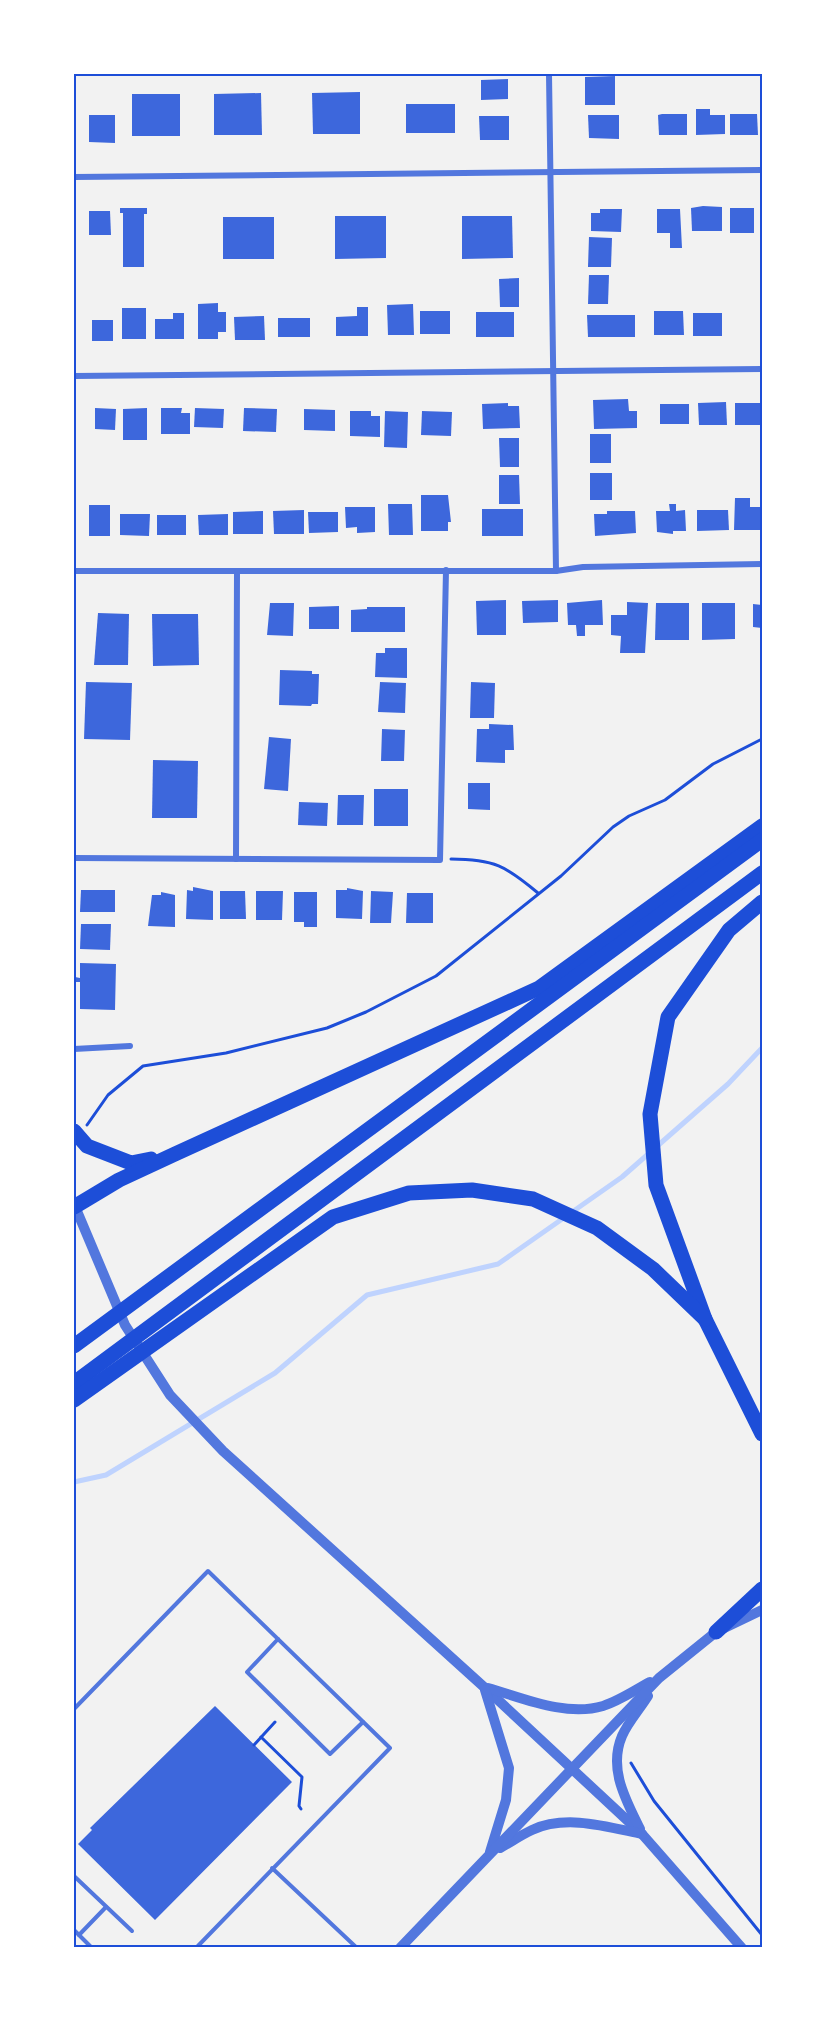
<svg xmlns="http://www.w3.org/2000/svg" width="836" height="2021" viewBox="0 0 836 2021" font-family="'Noto Sans',sans-serif">
	<style>
		.lines { fill: none; stroke-linecap: round; stroke-linejoin: round }
		.stream { stroke: #bfd3fe; stroke-width: 5 }
		.building { fill: #3d67dc }
		.path { stroke: #1d4ed8; stroke-width: 3 }
		.service { stroke: #5277de; stroke-width: 4 }
		.minor { stroke: #5277de; stroke-width: 6 }
		.tertiary { stroke: #5277de; stroke-width: 10 }
		.motorway { stroke: #1d4ed8; stroke-width: 15 }
		.neatline { fill: none; stroke: #1d4ed8; stroke-width: 2 }
	</style>
	<rect width="100%" height="100%" fill="#f2f2f2"/>
	<g class="lines">
		<path class="stream" d="M74 1482 106 1475 275 1373 367 1295 498 1264 622 1177 728 1084 762 1048"/>
	</g>
	<g class="building">
		<path d="M615 76V105H585V77Z"/>
		<path d="M508 79V99L481 100V80Z"/>
		<path d="M360 92V134H313L312 93Z"/>
		<path d="M261 93 262 135H214V94Z"/>
		<rect x="132" y="94" width="48" height="42"/>
		<rect x="406" y="104" width="49" height="29"/>
		<path d="M696 109H710V115H725V134L696 135Z"/>
		<path d="M662 114H687V135H659L658 115Z"/>
		<path d="M730 114H757L758 135H730Z"/>
		<path d="M89 115H115V143L89 142Z"/>
		<path d="M588 115H619V139L589 138Z"/>
		<path d="M479 116H509V140H480Z"/>
		<path d="M703 206 722 207V231H692L691 208Z"/>
		<path d="M120 208H147V214H144V267H123V213H120Z"/>
		<rect x="730" y="208" width="24" height="25"/>
		<path d="M600 209H622L621 232 591 231V213H600Z"/>
		<path d="M657 209H680L682 248H670V233H657Z"/>
		<path d="M89 211H110L111 235H89Z"/>
		<path d="M335 216H386V258L335 259Z"/>
		<path d="M462 216H512L513 258 462 259Z"/>
		<rect x="223" y="217" width="51" height="42"/>
		<path d="M589 237 612 238 611 267H588Z"/>
		<path d="M589 275H609L608 304H588Z"/>
		<path d="M519 278V307H500L499 279Z"/>
		<path d="M218 303V312H226V332H218V339H198V304Z"/>
		<path d="M413 304 414 335H388L387 305Z"/>
		<path d="M357 307H368V336H336V317L357 316Z"/>
		<rect x="122" y="308" width="24" height="31"/>
		<rect x="420" y="311" width="30" height="23"/>
		<path d="M654 311H683L684 335H654Z"/>
		<rect x="476" y="312" width="38" height="25"/>
		<path d="M173 313H184V339H155V319H173Z"/>
		<rect x="693" y="313" width="29" height="23"/>
		<path d="M587 315H635V337H588Z"/>
		<path d="M264 316 265 340H235L234 317Z"/>
		<rect x="278" y="318" width="32" height="19"/>
		<rect x="92" y="320" width="21" height="21"/>
		<path d="M628 399 629 411H637V428L594 429 593 400Z"/>
		<path d="M726 402 727 425H699L698 403Z"/>
		<path d="M508 403V406H519L520 428 483 429 482 404Z"/>
		<rect x="735" y="403" width="27" height="22"/>
		<rect x="660" y="404" width="29" height="20"/>
		<path d="M95 408 116 409 115 430 95 429Z"/>
		<path d="M147 408V440H123V409Z"/>
		<path d="M161 408H182L181 413H190V434H161Z"/>
		<path d="M195 408 224 409 223 428 194 427Z"/>
		<path d="M244 408 277 409 276 432 243 431Z"/>
		<path d="M304 409 335 410V431L304 430Z"/>
		<path d="M350 411H371V416H380V437L350 436Z"/>
		<path d="M385 411 408 412 407 448 384 447Z"/>
		<path d="M422 411 452 412 451 436 421 435Z"/>
		<rect x="590" y="434" width="21" height="29"/>
		<path d="M499 438H519V467H500Z"/>
		<rect x="590" y="473" width="22" height="27"/>
		<path d="M499 475H519L520 504H499Z"/>
		<path d="M421 495H448L451 522H448V531H421Z"/>
		<path d="M735 498H750V507H762V530H734Z"/>
		<path d="M388 504H412L413 535H389Z"/>
		<path d="M669 504H676V511L685 510 686 531H673V534L657 532 656 511H670Z"/>
		<rect x="89" y="505" width="21" height="31"/>
		<path d="M345 507H375V532L357 533V527L346 528Z"/>
		<rect x="482" y="509" width="41" height="27"/>
		<path d="M304 510V534H274L273 511Z"/>
		<path d="M697 510H728L729 530 697 531Z"/>
		<path d="M263 511V534H233V512Z"/>
		<path d="M607 511H635L636 533 595 536 594 514H607Z"/>
		<path d="M308 512H338V532L309 533Z"/>
		<path d="M120 514H150L149 536 120 535Z"/>
		<path d="M228 514V535H199L198 515Z"/>
		<rect x="157" y="515" width="29" height="20"/>
		<path d="M506 600V635H477L476 601Z"/>
		<path d="M558 600V622L523 623 522 601Z"/>
		<path d="M602 600 603 625H585V636H577L576 625H568L567 603Z"/>
		<path d="M627 602 648 603 645 653H620L621 636 611 635V615H627Z"/>
		<path d="M270 603H294L293 636 267 635Z"/>
		<path d="M656 603H689V640H655Z"/>
		<path d="M702 603H735V639L702 640Z"/>
		<path d="M753 604 762 605V628L753 627Z"/>
		<path d="M339 606V629H309V607Z"/>
		<path d="M367 607H405V632H351V610L367 609Z"/>
		<path d="M98 613 129 614 128 665H94Z"/>
		<path d="M152 614H198L199 665 153 666Z"/>
		<path d="M385 648H407V678L375 677 376 653H385Z"/>
		<path d="M280 670 312 671V674H319L318 704H312L311 706 279 705Z"/>
		<path d="M86 682 132 683 130 740 84 739Z"/>
		<path d="M380 682 406 683 405 713 378 712Z"/>
		<path d="M471 682 495 683 494 718H470Z"/>
		<path d="M489 724 513 725 514 750H505V763L476 762 477 729H489Z"/>
		<path d="M382 729 405 730 404 761H381Z"/>
		<path d="M269 737 291 739 288 791 264 789Z"/>
		<path d="M153 760 198 761 197 818H152Z"/>
		<path d="M468 783H490V810L468 809Z"/>
		<rect x="374" y="789" width="34" height="37"/>
		<path d="M338 795H364L363 825H337Z"/>
		<path d="M299 802 328 803 327 826 298 825Z"/>
		<path d="M193 887 213 891V920L186 919 187 890 193 891Z"/>
		<path d="M347 888 363 891 362 919 336 918V890H347Z"/>
		<path d="M81 890H115V912H80Z"/>
		<path d="M220 891H245L246 919H220Z"/>
		<path d="M256 891H283L282 920H256Z"/>
		<path d="M371 891 393 892 391 923H370Z"/>
		<path d="M161 892 175 895V927L148 926 152 895H161Z"/>
		<path d="M294 892H317V927H304V922H294Z"/>
		<path d="M407 893H433V923H406Z"/>
		<path d="M81 924H111L110 950 80 949Z"/>
		<path d="M80 963 116 964 115 1010 80 1009V982H75V977L80 978Z"/>
		<path d="M215 1706 292 1782 155 1920 78 1844 92 1830 90 1828Z"/>
	</g>
	<g class="lines">
		<g class="path">
			<path d="M451 859C494 859 506 866 538 893"/>
			<path d="M87 1125 108 1095 143 1066 226 1053 327 1028 366 1012 436 976 561 876 613 827 629 816 665 800 713 764 762 739"/>
			<path d="M261 1737 302 1777 299 1806 301 1809"/>
			<path d="M254 1745 275 1722"/>
			<path d="M631 1763 654 1801 762 1935"/>
		</g>
		<g class="service">
			<path d="M278 1639 247 1672 330 1754 363 1722"/>
			<path d="M74 1709 208 1571 390 1748 196 1948"/>
			<path d="M272 1868 357 1948"/>
			<path d="M74 1876 132 1931"/>
			<path d="M74 1930 92 1948"/>
			<path d="M79 1935 106 1907"/>
		</g>
		<g class="minor">
			<path d="M549 74 556 571"/>
			<path d="M74 177 762 170"/>
			<path d="M74 376 762 369"/>
			<path d="M74 571H556L583 567 762 564"/>
			<path d="M74 858 440 860 446 570"/>
			<path d="M236 859 237 572"/>
			<path d="M74 1049 130 1046"/>
		</g>
		<g class="tertiary">
			<path d="M74 1204 125 1325 170 1395 223 1451 484 1687 642 1834 742 1948"/>
			<path d="M488 1688C523 1698 566 1717 603 1706 619 1701 635 1690 650 1682"/>
			<path d="M485 1690 509 1768 506 1800 490 1852"/>
			<path d="M640 1829C626 1800 608 1769 622 1736 628 1722 640 1709 648 1696"/>
			<path d="M500 1848C511 1842 521 1835 532 1830 566 1814 608 1827 642 1834"/>
			<path d="M400 1948 659 1678 716 1632 762 1610"/>
		</g>
		<g class="motorway">
			<path d="M762 902 729 930 668 1017 650 1114 656 1185 705 1319 762 1434"/>
			<path d="M74 1131 87 1146 131 1163 151 1159"/>
			<path d="M74 1207 119 1180 175 1154 539 988 762 826"/>
			<path d="M74 1346 762 840"/>
			<path d="M74 1383 762 873"/>
			<path d="M74 1400 333 1217 409 1193 472 1190 533 1199 597 1228 653 1269 705 1319"/>
			<path d="M716 1632 762 1589"/>
		</g>
	</g>
	<rect width="836" height="2021" fill="none" stroke="#ffffff" stroke-width="150"/>
	<rect x="75" y="75" width="686" height="1871" class="neatline"/>
</svg>
